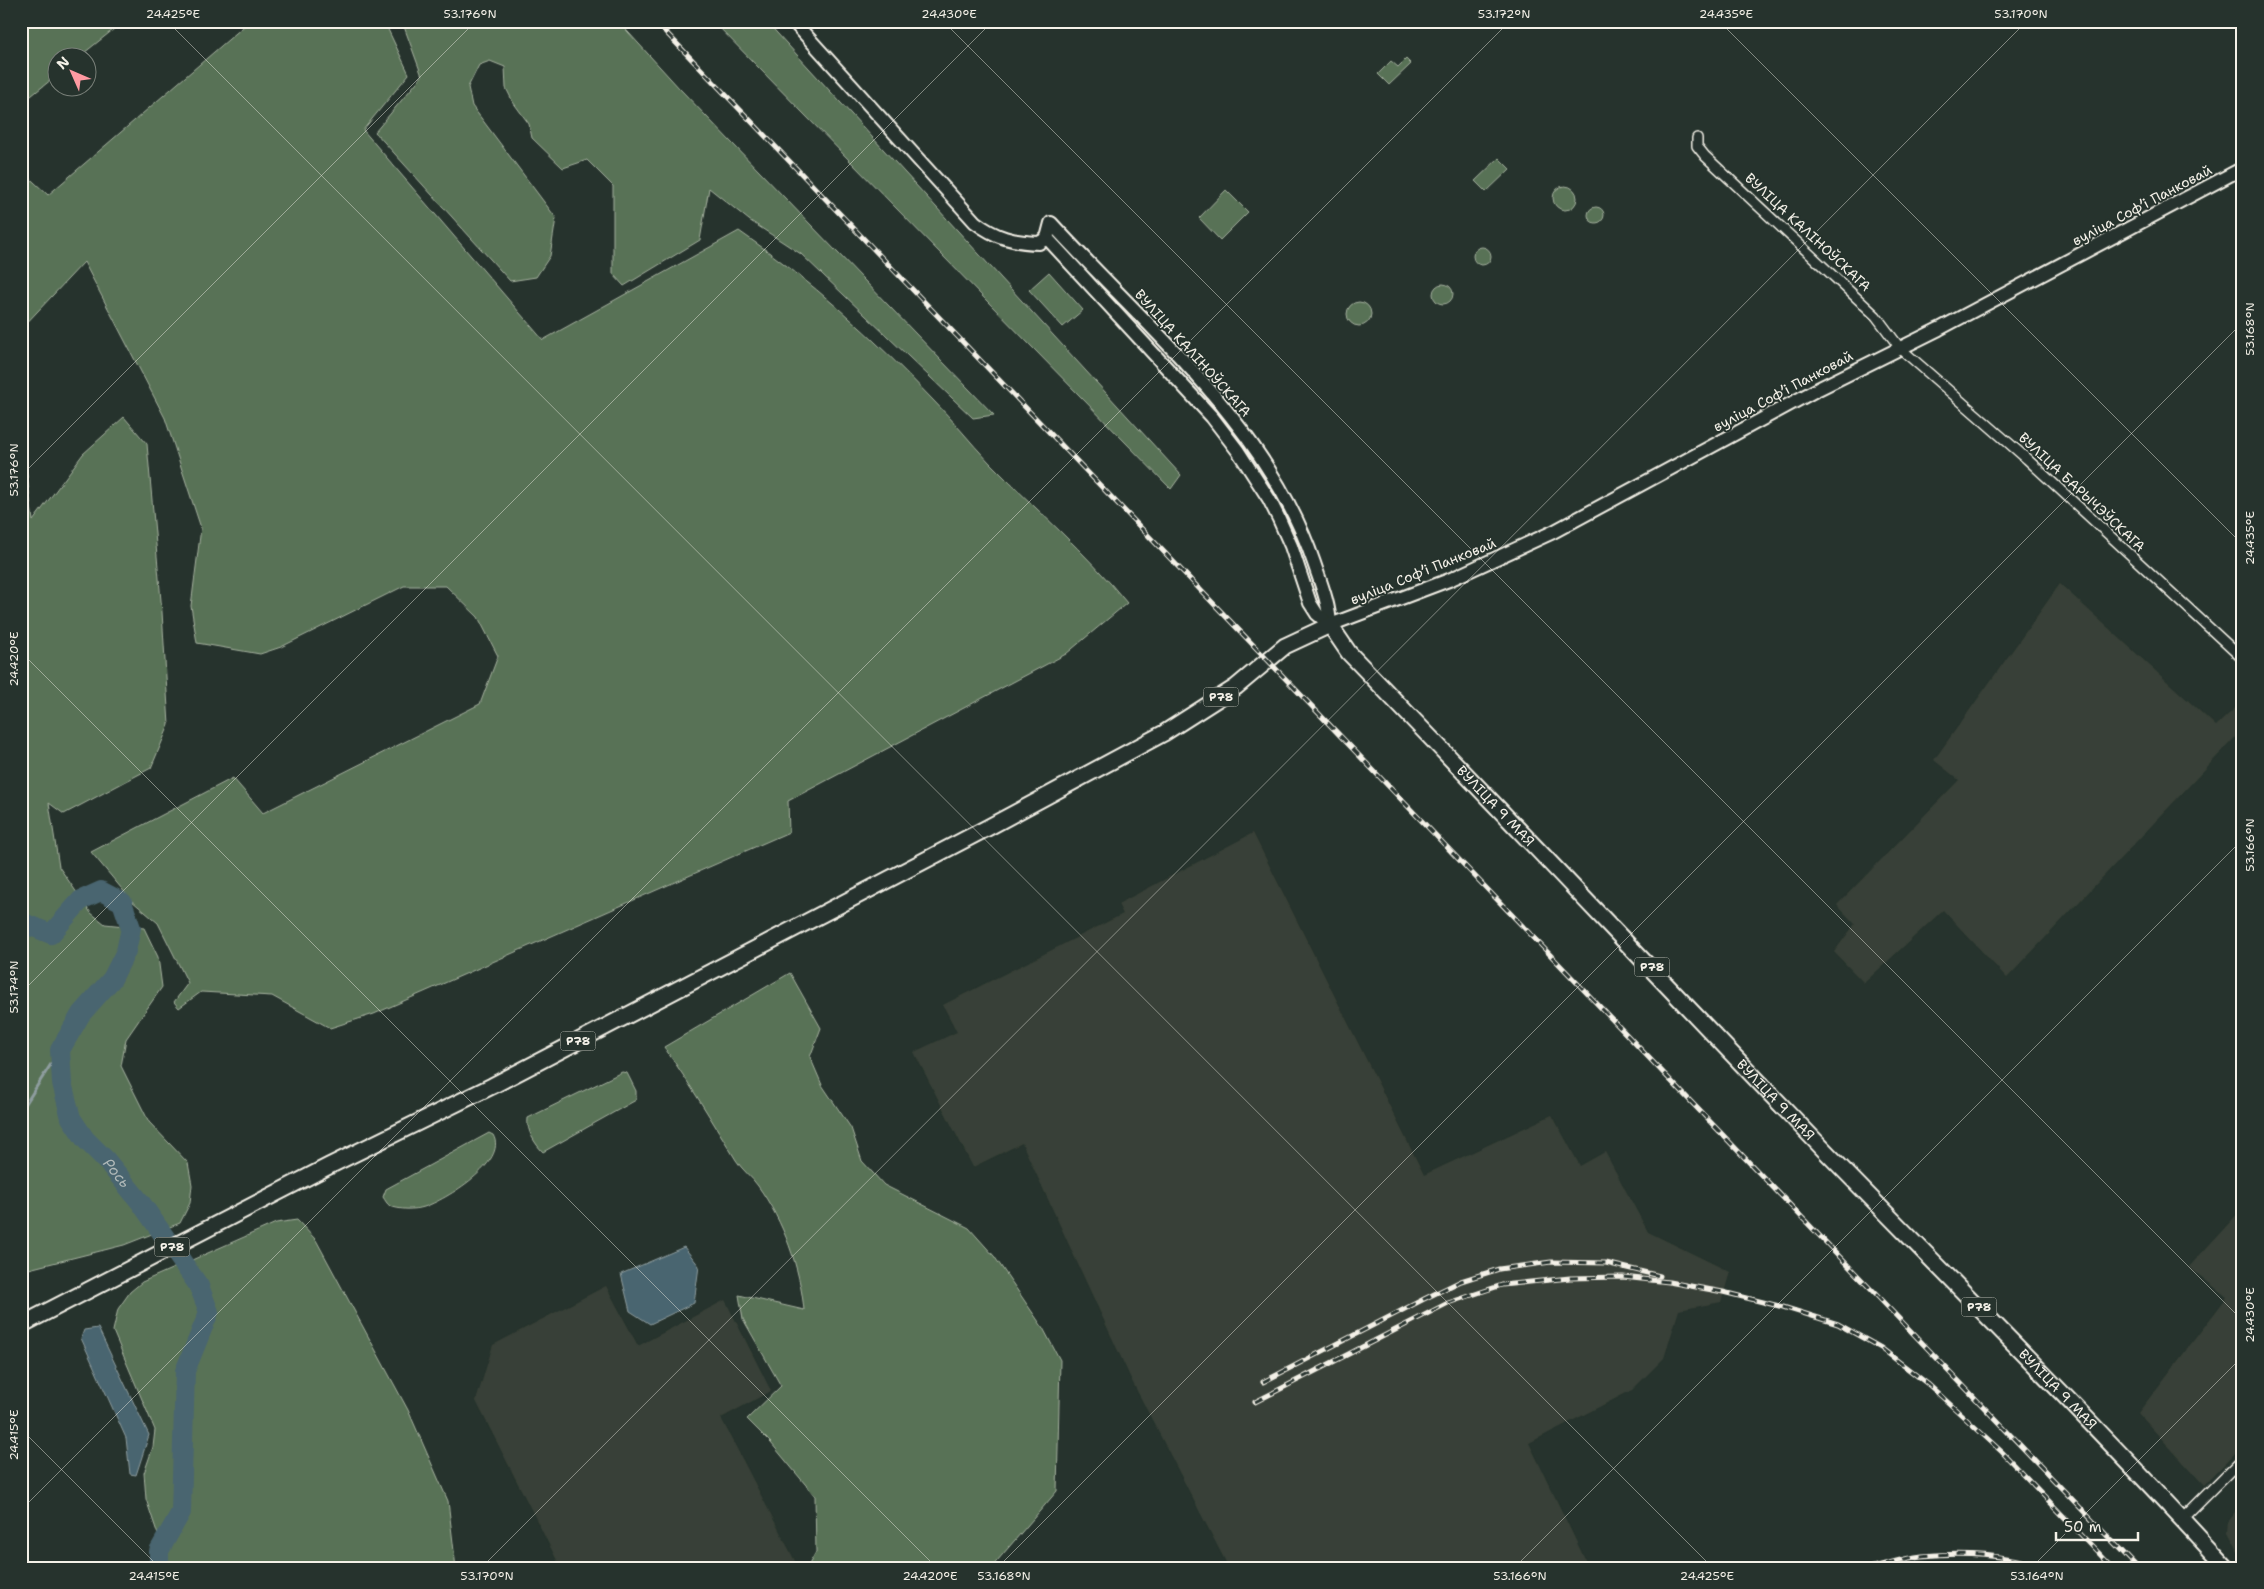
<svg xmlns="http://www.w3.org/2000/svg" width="2264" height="1589" viewBox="0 0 2264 1589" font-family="'Shantell Sans',sans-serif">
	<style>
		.built { fill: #394137 }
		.green { fill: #597257; stroke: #a6b2a0 }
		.water { fill: #4a656f; stroke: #8e9d9f }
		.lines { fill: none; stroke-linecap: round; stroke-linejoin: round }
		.stream { stroke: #8e9d9f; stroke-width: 3 }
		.river { stroke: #4a656f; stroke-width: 20 }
		.street-casing { stroke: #f4f1e8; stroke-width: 12 }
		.secondary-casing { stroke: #f4f1e8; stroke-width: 16 }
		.primary-casing { stroke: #f4f1e8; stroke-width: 19 }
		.street { stroke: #26332d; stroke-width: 9 }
		.secondary { stroke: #26332d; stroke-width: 12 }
		.primary { stroke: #26332d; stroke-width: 15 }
		.rail-casing { stroke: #f4f1e8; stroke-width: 5 }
		.rail { stroke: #26332d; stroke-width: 3; stroke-dasharray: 9; stroke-linecap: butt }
		.ticks { fill: none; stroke: #f4f1e8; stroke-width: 1; stroke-opacity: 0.45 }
		.labels { text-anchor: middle; stroke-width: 4; stroke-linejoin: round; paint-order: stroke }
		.shield { fill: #26332d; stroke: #b6b8b0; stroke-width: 1 }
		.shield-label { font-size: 12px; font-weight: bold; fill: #f4f1e8 }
		.street-label { font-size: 14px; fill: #f4f1e8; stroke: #26332d }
		.water-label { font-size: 15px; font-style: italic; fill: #b0b9b8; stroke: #26332d }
		.neatline { fill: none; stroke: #f4f1e8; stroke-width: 2 }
		.ticks-label { font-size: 12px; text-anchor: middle; fill: #f4f1e8 }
	</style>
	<rect width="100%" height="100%" fill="#26332d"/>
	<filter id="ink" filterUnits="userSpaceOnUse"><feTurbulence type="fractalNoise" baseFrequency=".02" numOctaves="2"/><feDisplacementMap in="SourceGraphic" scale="10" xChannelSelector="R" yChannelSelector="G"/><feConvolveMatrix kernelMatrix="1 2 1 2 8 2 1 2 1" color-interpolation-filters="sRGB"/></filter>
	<g filter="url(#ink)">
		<g class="built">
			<path d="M2060 584 2216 726 2243 701V729L2007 978 1943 910 1864 983 1834 952 1855 924 1837 905 1959 780 1934 760Z"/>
			<path d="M1253 833 1424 1175 1552 1115 1580 1166 1605 1152 1648 1232 1730 1272 1721 1302 1679 1310 1664 1358 1632 1390 1529 1443 1589 1568H1229L1132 1381 1022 1143 973 1167 914 1052 957 1032 943 1005 1123 914 1118 904Z"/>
			<path d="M2243 1208V1445L2204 1485 2138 1413 2227 1297 2189 1267Z"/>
			<path d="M606 1286 638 1346 725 1300 771 1391 721 1418 796 1563 787 1568H561L476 1401 493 1345Z"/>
			<path d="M2243 1503V1560L2227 1531 2228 1522Z"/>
		</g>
		<g class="green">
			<path d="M21 21H124L79 57 58 58 57 75 21 104Z"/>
			<path d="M250 21H384L409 74 363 130 543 340 739 231C811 280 874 338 933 400 953 420 970 442 989 462 1035 509 1086 552 1127 603L1066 654 788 801 789 832 374 1014 330 1028 272 996 201 992 179 1008 174 1002 188 983 158 923 132 901 91 852 233 778 263 813 480 704 498 656 478 617 446 586H404L281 647 260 654 197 643 191 606 201 528 165 418 84 262 21 329V170L48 195Z"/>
			<path d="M402 21H618L680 89 994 415 973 418 801 254 749 220 709 188 700 240 624 286 613 274V186L587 160 563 168 532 138 529 124 513 102 506 88 505 67 490 61 479 65 468 87 472 106 556 218 550 256 536 277 510 281 375 132 422 76Z"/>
			<path d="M713 21H766L1181 475 1171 489Z"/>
			<path d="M1406 59 1411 64 1389 85 1378 74 1391 61 1398 67Z"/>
			<path d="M1499 158 1510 169 1486 192 1475 181Z"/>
			<circle cx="1565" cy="198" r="12"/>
			<path d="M1226 190 1248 212 1220 240 1199 218Z"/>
			<circle cx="1596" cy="215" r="8"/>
			<circle cx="1482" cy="256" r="9"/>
			<path d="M1049 272 1083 310 1063 327 1029 290Z"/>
			<circle cx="1443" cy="294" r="10"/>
			<circle cx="1359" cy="314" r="12"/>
			<path d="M124 417 147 444 162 612 169 725 151 768 64 814 49 803 59 867 91 913 105 924 144 928 158 957 162 987 126 1039 121 1066 149 1122 188 1163 192 1185 190 1203 180 1223 124 1245 21 1271V429L33 521 83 454Z"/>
			<path d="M790 973 821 1028 810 1057 822 1085 851 1128 862 1161 884 1185 969 1228 994 1256 1043 1328 1060 1360 1057 1491 991 1568H807L816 1552 815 1496 771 1443 747 1419 781 1386 743 1319 739 1295 804 1310C800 1268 784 1222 758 1186 752 1177 742 1170 736 1160 713 1122 690 1084 664 1047Z"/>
			<path d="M622 1072 627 1073 636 1091V1100L543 1152C535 1144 526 1130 528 1118Z"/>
			<path d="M489 1133 493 1135C509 1162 445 1200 424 1207 415 1210 399 1210 390 1206 387 1204 385 1200 383 1197L386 1189Z"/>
			<path d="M297 1220 316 1240 408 1410 448 1501 456 1568H167V1562L146 1499 144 1473 153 1447 155 1430 113 1331 118 1309 130 1292 142 1282 276 1223Z"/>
		</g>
		<g class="water">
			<path d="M684 1247 699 1266 694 1303 650 1324 630 1311 621 1274Z"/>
			<path d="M98 1328 149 1435 136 1475 130 1474 126 1438 81 1338 84 1330Z"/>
		</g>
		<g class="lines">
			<path class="stream" d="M21 1111 60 1050"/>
			<path class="river" id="s1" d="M21 922 51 934 81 900 101 891 122 902 131 928 126 951 112 979 81 1014 60 1050 62 1083 71 1118 85 1139 106 1160 141 1203 199 1286 209 1312 185 1371 181 1512 159 1551V1568"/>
			<g class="street-casing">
				<g id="street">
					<path d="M1697 138V146L1705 156 1876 316 1900 348 2027 459 2243 659"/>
					<path d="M2182 1519 2243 1458"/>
				</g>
			</g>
			<g class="secondary-casing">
				<g id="secondary">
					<path d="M793 21 975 222C996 238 1013 242 1039 243L1047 238 1051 223C1147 328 1267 424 1314 563 1321 584 1329 603 1330 625"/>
					<path d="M1047 238 1212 417 1238 451 1269 499 1279 519 1291 546 1310 603 1317 614 1330 625"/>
					<path d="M1330 625 1449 580 1553 532 1818 389 1939 329 2243 168"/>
				</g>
			</g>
			<g class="primary-casing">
				<g id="primary">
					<path id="s2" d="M21 1325 329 1166 492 1086 989 827 1164 733 1236 687 1285 646 1330 625 1349 653C1510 819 1668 988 1829 1155 1963 1292 2098 1427 2227 1568"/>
				</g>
			</g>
			<use href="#street" class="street"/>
			<use href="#secondary" class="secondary"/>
			<use href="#primary" class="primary"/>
			<g class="rail-casing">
				<g id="rail">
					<path d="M655 21 2138 1568"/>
					<path d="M1263 1382 1424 1299 1461 1281 1499 1269 1551 1262 1606 1263 1660 1276"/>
					<path d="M1255 1402 1448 1303 1502 1285 1570 1278 1623 1277 1669 1282 1723 1292 1783 1307 1838 1324 1881 1348 1929 1385 2002 1452 2113 1568"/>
					<path d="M1868 1568C1886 1564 1904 1558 1922 1556 1961 1552 2007 1554 2045 1568"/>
				</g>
			</g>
			<use href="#rail" class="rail"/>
		</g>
	</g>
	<path class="ticks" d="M167 21 1713 1568M943 21 2243 1321M1719 21 2243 545M21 476 476 21M21 652 937 1568M21 993 993 21M21 1429 160 1568M21 1510 1510 21M481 1568 2027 21M997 1568 2243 322M1514 1568 2243 839M2031 1568 2243 1356"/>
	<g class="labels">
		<g class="shield">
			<rect x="1203.5" y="687.5" width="35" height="19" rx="4"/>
			<rect x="1634.5" y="957.5" width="35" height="19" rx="4"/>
			<rect x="560.5" y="1031.5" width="35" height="19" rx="4"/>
			<rect x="154.5" y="1237.5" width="35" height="19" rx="4"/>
			<rect x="1961.5" y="1297.5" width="35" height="19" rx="4"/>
		</g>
		<g class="shield-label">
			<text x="1221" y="701">Р78</text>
			<text x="1652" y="971">Р78</text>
			<text x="578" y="1045">Р78</text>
			<text x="172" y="1251">Р78</text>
			<text x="1979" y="1311">Р78</text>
		</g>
		<g class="street-label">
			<text transform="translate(2142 205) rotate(-28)" y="5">вуліца Софʼі Панковай</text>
			<text transform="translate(1808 232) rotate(43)" y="5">ВУЛІЦА КАЛІНОЎСКАГА</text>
			<text transform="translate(1193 353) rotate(48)" y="5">ВУЛІЦА КАЛІНОЎСКАГА</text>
			<text transform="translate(1783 391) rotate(-28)" y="5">вуліца Софʼі Панковай</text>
			<text transform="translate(2082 492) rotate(43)" y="5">ВУЛІЦА БАРЫЧЭЎСКАГА</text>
			<text transform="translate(1423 571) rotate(-22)" y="5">вуліца Софʼі Панковай</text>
			<text dy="5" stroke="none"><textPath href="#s2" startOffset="1732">ВУЛІЦА 9 МАЯ</textPath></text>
			<text dy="5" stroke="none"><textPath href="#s2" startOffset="2138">ВУЛІЦА 9 МАЯ</textPath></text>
			<text dy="5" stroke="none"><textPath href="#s2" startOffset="2542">ВУЛІЦА 9 МАЯ</textPath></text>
		</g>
		<g class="water-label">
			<text dy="5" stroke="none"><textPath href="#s1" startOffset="435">Рось</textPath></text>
		</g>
	</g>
	<rect width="2264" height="1589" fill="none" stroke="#26332d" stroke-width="55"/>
	<g transform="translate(72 72) rotate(315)"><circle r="24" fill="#26332d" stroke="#787f78"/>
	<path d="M0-4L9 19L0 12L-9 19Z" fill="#ff9aa2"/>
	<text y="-8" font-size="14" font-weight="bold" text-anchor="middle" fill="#f4f1e8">N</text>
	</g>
	<path d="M2056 1532v8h82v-8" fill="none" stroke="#f4f1e8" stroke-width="2.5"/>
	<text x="2064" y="1532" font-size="15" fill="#f4f1e8" stroke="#26332d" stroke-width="4" paint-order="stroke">50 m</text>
	<rect x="28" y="28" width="2208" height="1534" class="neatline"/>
	<g class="ticks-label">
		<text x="173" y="18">24.425°E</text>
		<text x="470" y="18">53.176°N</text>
		<text x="949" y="18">24.430°E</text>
		<text x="1504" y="18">53.172°N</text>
		<text x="1726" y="18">24.435°E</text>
		<text x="2021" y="18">53.170°N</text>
		<text transform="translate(2250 329) rotate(-90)" y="4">53.168°N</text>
		<text transform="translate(14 470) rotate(-90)" y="4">53.176°N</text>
		<text transform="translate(2250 538) rotate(-90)" y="4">24.435°E</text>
		<text transform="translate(14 659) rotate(-90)" y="4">24.420°E</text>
		<text transform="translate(2250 845) rotate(-90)" y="4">53.166°N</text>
		<text transform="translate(14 987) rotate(-90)" y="4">53.174°N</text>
		<text transform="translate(2250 1315) rotate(-90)" y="4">24.430°E</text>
		<text transform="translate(14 1435) rotate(-90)" y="4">24.415°E</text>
		<text x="154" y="1580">24.415°E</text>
		<text x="487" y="1580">53.170°N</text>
		<text x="930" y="1580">24.420°E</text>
		<text x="1004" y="1580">53.168°N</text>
		<text x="1520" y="1580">53.166°N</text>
		<text x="1707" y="1580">24.425°E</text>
		<text x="2037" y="1580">53.164°N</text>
	</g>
</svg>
